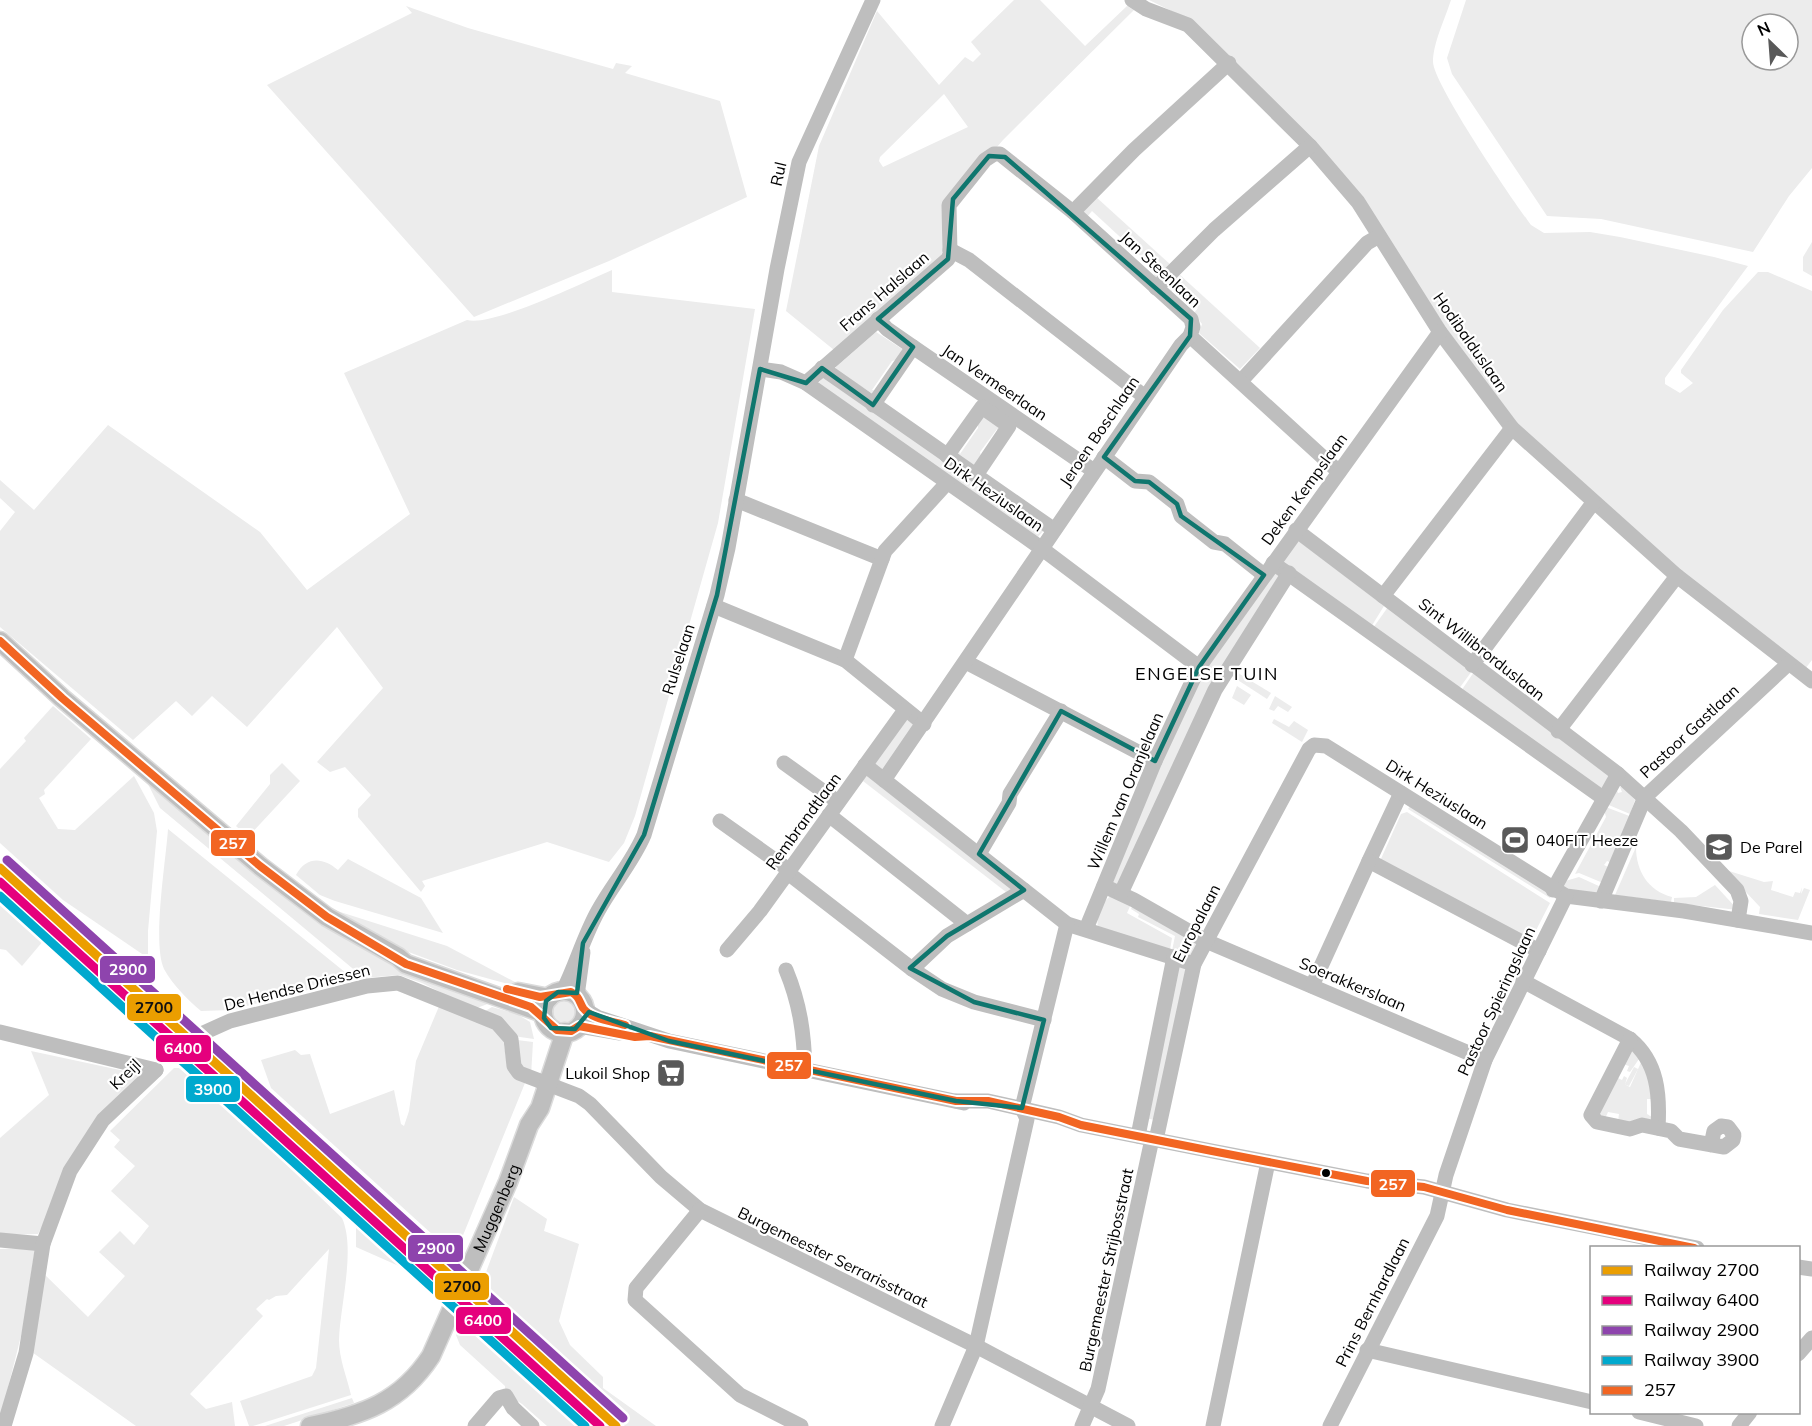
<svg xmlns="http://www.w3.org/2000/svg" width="1812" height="1426" viewBox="0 0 1812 1426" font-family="Mulish,sans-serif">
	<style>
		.green { fill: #ececec; fill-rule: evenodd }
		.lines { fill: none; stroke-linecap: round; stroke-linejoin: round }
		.major-casing { stroke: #dbdbdb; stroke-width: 21 }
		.minor { stroke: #bebebe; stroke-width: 15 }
		.major { stroke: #bebebe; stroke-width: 18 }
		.bus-1-casing { stroke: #fff; stroke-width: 12 }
		.bus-1 { stroke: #f26522; stroke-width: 8 }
		.rail-1-casing { stroke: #fff; stroke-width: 14 }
		.rail-2-casing { stroke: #fff; stroke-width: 14 }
		.rail-3-casing { stroke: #fff; stroke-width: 14 }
		.rail-4-casing { stroke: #fff; stroke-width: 14 }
		.rail-1 { stroke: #eb9e00; stroke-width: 9 }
		.rail-2 { stroke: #e5007d; stroke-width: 9 }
		.rail-3 { stroke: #8e44ad; stroke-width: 9 }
		.rail-4 { stroke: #00a9ce; stroke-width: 9 }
		.marked { fill: none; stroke: #0f766e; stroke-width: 4.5; stroke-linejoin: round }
		.bus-dot { fill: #000; stroke: #fff; stroke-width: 2 }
		.labels { text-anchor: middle; stroke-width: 4.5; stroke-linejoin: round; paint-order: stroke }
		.street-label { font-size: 16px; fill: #000; stroke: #fff }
		.poi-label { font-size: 16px; fill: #000; stroke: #fff; text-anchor: start }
		.neighbourhood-label { font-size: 18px; letter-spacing: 1.5px; fill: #000; stroke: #fff }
		.line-badge { stroke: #fff; stroke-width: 2 }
		.badge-label { font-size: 16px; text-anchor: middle; font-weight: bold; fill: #fff }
		.pale-badge-label { font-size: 16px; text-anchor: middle; font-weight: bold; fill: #111 }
	</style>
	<rect width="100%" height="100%" fill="#fff"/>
	<g class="green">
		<path d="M1014 0H1040L1085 46 1127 6 1134 10 1003 140 942 211V253L940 259 834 350 786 311 819 146 877 11 939 85 965 57 973 62 981 54 971 42ZM944 94 968 127 883 167 879 161 880 157Z"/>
		<path d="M1149 0H1451C1445 19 1433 43 1433 62 1434 85 1513 201 1531 225L1544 233 1590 232 1620 237 1714 257 1748 266 1665 378V384L1680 393 1693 383 1681 373V370L1723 310 1758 272H1768L1812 291V660L1805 669 1688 581 1514 421 1447 329 1374 219 1186 18Z"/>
		<path d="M1466 0H1812V168L1789 196 1753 252 1601 219 1547 216 1452 74 1447 58ZM1752 24H1788V60H1752Z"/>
		<path d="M406 6 468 28 613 69 616 63 632 66 625 73 720 101 747 197 609 261 474 317 267 85 412 13Z"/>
		<path d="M1096 197 1172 266 1159 278 1152 277 1157 271 1092 211 1086 218 1082 213Z"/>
		<path d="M1812 242V276L1803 271V257Z"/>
		<path d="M612 270V292L755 309 718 523 635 816 624 843 609 862 547 842 422 881 425 886 421 892 358 817V809L371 795 345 767 330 772 317 762 383 688 337 627 247 727 212 696 192 716 176 701 133 740 0 627V531L15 512 0 498V480L34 510 108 425 260 532 307 590 410 514 344 373 467 320C493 327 584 282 612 270Z"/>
		<path d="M1180 275 1260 348 1240 369 1199 333 1202 324 1194 313 1198 308 1176 288 1171 291 1170 285Z"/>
		<path d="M876 332 902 349 899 359 892 361 872 390 877 391 873 394 836 370V367Z"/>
		<path d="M824 376 1044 530 1038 537 818 384Z"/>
		<path d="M978 416 998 421 999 436 997 429 980 452 982 463 977 467 958 458V447L960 454 978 428Z"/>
		<path d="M1299 541 1384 606 1371 627 1283 561 1296 542Z"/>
		<path d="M1282 573 1120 886 1112 885 1160 762 1199 678 1271 574Z"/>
		<path d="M1388 607 1472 671 1458 690 1373 628Z"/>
		<path d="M1233 670 1271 693 1267 699 1230 675Z"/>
		<path d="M1474 672 1609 776 1603 790 1461 691Z"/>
		<path d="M1237 686 1251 695 1244 705 1232 698Z"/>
		<path d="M1275 696 1292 707 1288 712 1278 706 1274 711 1269 709Z"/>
		<path d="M53 706 91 739 44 790 45 794 39 798 58 829 75 830 134 776 154 813 157 831 148 931V958L63 900 0 843V769L26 741 24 738Z"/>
		<path d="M906 719 914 725 882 771 874 766V757Z"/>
		<path d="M1274 719 1289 727 1294 721 1308 730 1302 742 1272 723Z"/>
		<path d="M282 763 300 781 248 837 236 826 270 784V775Z"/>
		<path d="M867 775 1012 889 1006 892 863 781Z"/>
		<path d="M144 776 281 893 334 931 426 977 493 1002 474 1009 422 983 399 975 364 978 160 808Z"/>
		<path d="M1620 787H1624L1635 800 1630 814 1604 803 1616 788 1618 793 1622 792Z"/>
		<path d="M1411 805 1552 894 1550 898 1408 809Z"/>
		<path d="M1603 806 1632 817 1612 863 1607 861 1604 865 1610 868 1603 883 1579 873 1575 874 1606 817Z"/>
		<path d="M1407 812 1550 903 1530 942 1380 861 1401 814Z"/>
		<path d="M168 829 346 973 350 979 231 1010 201 1011C187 999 173 985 164 969 152 943 166 860 168 829Z"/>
		<path d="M1636 847C1636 871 1648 891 1672 897L1671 902 1615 895Z"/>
		<path d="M348 859 421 898 443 933 335 901 320 895 296 875C306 856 323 857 338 870Z"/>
		<path d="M1729 871 1764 882 1773 881 1771 890 1793 897 1795 892 1800 893 1802 887 1801 894 1804 888 1810 890 1798 920 1759 914 1760 907 1728 873Z"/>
		<path d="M1579 877 1601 887 1594 895 1565 891 1562 882Z"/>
		<path d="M1715 885 1738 910 1674 903V898L1696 897Z"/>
		<path d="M0 890 49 934 22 966 6 950 0 949Z"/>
		<path d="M1111 896 1131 904 1127 913 1172 938 1170 950 1098 927C1096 917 1102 901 1111 896Z"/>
		<path d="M1133 905 1197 943 1192 955 1172 951 1175 936 1138 917 1139 914 1131 909Z"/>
		<path d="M334 910 447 946 530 990 457 970 403 950Z"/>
		<path d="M1177 965 1186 969 1155 1120 1145 1118Z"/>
		<circle cx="564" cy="1011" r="15"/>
		<path d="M440 1004 494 1026 503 1038 506 1058 525 1083 455 1255 271 1088 261 1060 295 1050 301 1055 310 1054 330 1114 394 1090 401 1124 404 1126 409 1111 416 1061Z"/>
		<path d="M492 1007 517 1014 530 1022 534 1039 513 1036 482 1013Z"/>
		<path d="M517 1040 533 1042 531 1076 520 1066Z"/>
		<path d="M1635 1049 1639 1059 1630 1072 1627 1071 1629 1066 1623 1064 1627 1050Z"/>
		<path d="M31 1051 148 1076 85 1142 38 1234 0 1235V1138L49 1095Z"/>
		<path d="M1643 1058 1654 1099H1647V1114L1655 1119 1631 1126 1618 1121 1619 1114 1608 1112 1604 1121 1596 1112 1616 1077 1622 1080 1624 1076 1627 1078 1625 1084 1634 1067 1638 1069 1629 1086 1624 1084 1630 1087Z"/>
		<path d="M174 1068H179L244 1124 342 1218C356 1249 340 1306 339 1340 339 1359 347 1377 351 1395L253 1426H249L240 1401 312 1376 316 1368 329 1249 287 1295 276 1296 269 1300 267 1299 256 1309 263 1316 190 1394 206 1409 232 1402 235 1426H136L29 1350 41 1271 88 1317 125 1276 99 1252 120 1231 134 1245 149 1226 111 1191 135 1166 114 1147 120 1140 110 1131Z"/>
		<path d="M514 1197 547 1219 544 1231 579 1244 559 1321 570 1345 603 1377V1388L656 1426H625L479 1291Z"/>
		<path d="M351 1209 426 1278 356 1247V1222Z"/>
		<path d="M35 1248 23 1328 0 1419V1249Z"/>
		<path d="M470 1310 596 1426H547L522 1404 505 1393V1386L460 1345 456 1335Z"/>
		<path d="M352 1398 354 1403 284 1426H265Z"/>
	</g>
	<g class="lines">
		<g class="major-casing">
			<g id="major">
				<path d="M0 641 62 698 260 866 327 917 398 957 406 964 543 1013"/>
				<circle cx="564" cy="1012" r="21"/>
				<path d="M518 992 549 998"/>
				<path id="s1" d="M310 1426C363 1415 401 1402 431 1356L508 1182 529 1125 540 1108 565 1032"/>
			</g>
		</g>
		<g class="minor">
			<path d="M1132 0 1146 9 1188 25 1310 146 1358 202 1440 332 1512 428 1677 576 1812 681"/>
			<path d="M1073 212 1134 150 1229 63"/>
			<path d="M950 250 969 260 1145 397"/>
			<path d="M1156 288 1214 230 1310 146"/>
			<path d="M878 319 887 329 913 347 1094 471"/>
			<path d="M822 368 1053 529"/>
			<path d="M760 369 781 372 806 383 1041 548 1199 667"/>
			<path d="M1241 381 1367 243 1379 236"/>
			<path d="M806 383 948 259 950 254 949 205 985 160 994 154H1000L1073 212 1191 319 1193 327 1190 336 1339 472"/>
			<path d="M873 405 913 347"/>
			<path d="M947 456 982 407 1009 426 976 475"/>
			<path d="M1104 457 1135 481 1149 482 1177 504 1181 516 1214 542 1225 544 1264 575"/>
			<path d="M736 500 882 559"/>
			<path d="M1296 530 1618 774 1681 831 1737 890 1741 901 1738 920"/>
			<path d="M1273 563 1603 798"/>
			<path d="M1383 596 1512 428"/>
			<path d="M714 606 845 660 924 724"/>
			<path d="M845 660 885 551 947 483"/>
			<path d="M966 662 1155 761"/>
			<path d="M1472 665 1593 503"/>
			<path d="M1558 731 1677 576"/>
			<path d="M784 763 838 802"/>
			<path d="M865 765 1067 924 1194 964"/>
			<path d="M884 780 1181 345 1190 336"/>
			<path d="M1401 793 1369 861 1539 951"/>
			<path d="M829 815 967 924"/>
			<path d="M720 821 789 870"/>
			<path d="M979 854 1009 803 1010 794 1061 711"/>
			<path d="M788 873 912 969 942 989 974 1002 1044 1020"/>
			<path d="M1104 886 1134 900 1206 941 1485 1060"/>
			<path d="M1553 890 1618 774"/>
			<path d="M1121 893 1215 690 1289 573"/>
			<path d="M1601 901 1645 797 1788 664"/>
			<path d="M1086 929 1155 761 1199 667 1440 332"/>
			<path d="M727 950 760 911 905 710"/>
			<path d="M912 969 947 936 1024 890"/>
			<path d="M786 970C800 1004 804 1033 805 1070"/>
			<path d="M1523 981 1630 1039C1658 1062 1660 1095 1658 1128"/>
			<path d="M1312 986 1369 861"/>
			<path d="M563 991C576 965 584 936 598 911 612 885 632 863 644 835L717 595 728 548 777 269 799 162 873 0"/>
			<path d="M577 996 583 952"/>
			<path d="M584 1009 597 1017 669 1041 964 1103"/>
			<path d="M579 1026 620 1033"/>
			<path d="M0 1032 156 1070"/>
			<path d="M201 1034 230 1021 367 986 398 983 497 1023 511 1039 514 1066 519 1073 579 1096 590 1104 661 1177 700 1210 976 1346 1128 1426"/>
			<path d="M1630 1039 1591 1115 1597 1122 1630 1129 1642 1125 1671 1131 1679 1139 1724 1147 1733 1140 1734 1135 1728 1127 1721 1126 1714 1131 1711 1145"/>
			<path d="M956 1101H988L1059 1117 1081 1125 1212 1151 1367 1181 1424 1187 1507 1210 1697 1248"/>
			<path d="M1138 1136 1174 957"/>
			<path d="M1156 1140 1194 964 1309 749 1314 745 1326 746 1566 896 1684 911 1812 933"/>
			<path d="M700 1210 636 1288 635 1300 740 1395 801 1426"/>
			<path d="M0 1240 43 1244"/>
			<path d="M1798 1267 1812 1269"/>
			<path d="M1367 1350 1592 1402"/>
			<path d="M1798 1354 1812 1338"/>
			<path d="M1639 1412 1696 1426"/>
			<path d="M4 1426 26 1353 43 1244 70 1171 103 1120 156 1070"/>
			<path d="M475 1426 499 1398 506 1396 513 1408 532 1426"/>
			<path d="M942 1426 976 1346 1027 1119 1022 1108 1067 924"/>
			<path d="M1082 1426 1098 1389 1152 1139"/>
			<path d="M1213 1426 1268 1162"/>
			<path d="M1330 1426 1437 1216 1446 1175 1485 1060 1566 896"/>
			<path d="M1739 1426 1750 1412"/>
		</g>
		<use href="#major" class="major"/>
		<g class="bus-1-casing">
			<g id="bus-1">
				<path d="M0 641 62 698 260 866 327 917 406 964 531 1007 557 1030 571 1031 579 1026 635 1037 650 1036 956 1101H988L1059 1117 1081 1125 1212 1151 1367 1181 1424 1187 1507 1210 1694 1248"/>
				<path d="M507 989 540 997 571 992C579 996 579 1001 583 1008 591 1019 612 1021 625 1025"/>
			</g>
		</g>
		<use href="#bus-1" class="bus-1"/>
		<g class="rail-1-casing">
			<path id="rail-1" d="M0 868 616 1426"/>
		</g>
		<g class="rail-2-casing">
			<path id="rail-2" d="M0 882 600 1426"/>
		</g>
		<g class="rail-3-casing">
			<path id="rail-3" d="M7 860 623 1418"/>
		</g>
		<g class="rail-4-casing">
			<path id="rail-4" d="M0 896 585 1426"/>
		</g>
		<use href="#rail-1" class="rail-1"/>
		<use href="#rail-2" class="rail-2"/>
		<use href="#rail-3" class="rail-3"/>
		<use href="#rail-4" class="rail-4"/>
	</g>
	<path class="marked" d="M989 156 1005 157 1191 319 1190 336 1104 457 1135 481 1149 482 1177 504 1181 516 1264 575 1199 667 1155 761 1061 711 979 854 1024 890 947 936 910 968 974 1002 1044 1020 1022 1108 956 1101 669 1041 589 1012 575 1029 551 1028 544 1018 546 1001 558 992 577 993 583 943 644 835 717 595 760 369 806 383 822 368 873 405 913 347 878 319 948 259 953 199Z"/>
	<defs>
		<g id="stadium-square" transform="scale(1.5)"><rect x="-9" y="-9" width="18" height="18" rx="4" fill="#595959" stroke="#fff"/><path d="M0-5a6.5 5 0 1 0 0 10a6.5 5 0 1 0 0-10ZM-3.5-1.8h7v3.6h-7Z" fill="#fff"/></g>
		<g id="school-square" transform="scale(1.5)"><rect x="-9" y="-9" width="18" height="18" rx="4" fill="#595959" stroke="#fff"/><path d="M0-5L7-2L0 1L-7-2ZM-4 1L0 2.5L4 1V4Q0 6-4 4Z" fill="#fff"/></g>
		<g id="supermarket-square" transform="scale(1.5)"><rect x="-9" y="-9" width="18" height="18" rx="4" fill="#595959" stroke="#fff"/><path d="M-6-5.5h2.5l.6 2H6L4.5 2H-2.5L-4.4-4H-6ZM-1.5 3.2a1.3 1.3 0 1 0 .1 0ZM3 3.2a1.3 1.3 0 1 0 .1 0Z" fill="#fff"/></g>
	</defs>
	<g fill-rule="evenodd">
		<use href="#stadium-square" x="1515" y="840"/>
		<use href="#school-square" x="1719" y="847"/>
		<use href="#supermarket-square" x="671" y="1073"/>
	</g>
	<circle class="bus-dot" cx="1326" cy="1173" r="5"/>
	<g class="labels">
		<g class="street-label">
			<text transform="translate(778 174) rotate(-77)" y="6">Rul</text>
			<text transform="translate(1161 269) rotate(43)" y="6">Jan Steenlaan</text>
			<text transform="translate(884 291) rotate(-41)" y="6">Frans Halslaan</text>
			<text transform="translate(1471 342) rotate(55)" y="6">Hodibalduslaan</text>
			<text transform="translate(995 382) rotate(34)" y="6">Jan Vermeerlaan</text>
			<text transform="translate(1099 431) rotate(-56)" y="6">Jeroen Boschlaan</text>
			<text transform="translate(1304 489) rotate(-54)" y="6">Deken Kempslaan</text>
			<text transform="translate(994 494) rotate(35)" y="6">Dirk Heziuslaan</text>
			<text transform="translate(1482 649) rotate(38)" y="6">Sint Willibrorduslaan</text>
			<text transform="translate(678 659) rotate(-72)" y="6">Rulselaan</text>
			<text transform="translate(1689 731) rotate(-43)" y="6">Pastoor Gastlaan</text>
			<text transform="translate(1125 791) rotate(-67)" y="6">Willem van Oranjelaan</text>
			<text transform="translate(1437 794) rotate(32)" y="6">Dirk Heziuslaan</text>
			<text transform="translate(803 821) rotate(-54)" y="6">Rembrandtlaan</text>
			<text transform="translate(1196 923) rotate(-63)" y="6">Europalaan</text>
			<text transform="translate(1353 984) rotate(23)" y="6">Soerakkerslaan</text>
			<text transform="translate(297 987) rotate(-14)" y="6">De Hendse Driessen</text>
			<text transform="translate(1496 1001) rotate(-65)" y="6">Pastoor Spieringslaan</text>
			<text transform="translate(125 1074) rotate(-44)" y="6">Kreijl</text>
			<text dy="6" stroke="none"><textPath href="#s1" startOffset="306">Muggenberg</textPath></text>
			<text transform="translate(833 1257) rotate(26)" y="6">Burgemeester Serrarisstraat</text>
			<text transform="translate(1106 1270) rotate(-78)" y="6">Burgemeester Strijbosstraat</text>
			<text transform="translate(1372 1302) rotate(-63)" y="6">Prins Bernhardlaan</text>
		</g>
		<g class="poi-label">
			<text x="1536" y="846">040FIT Heeze</text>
			<text x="1740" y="853">De Parel</text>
			<text x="650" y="1079" text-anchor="end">Lukoil Shop</text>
		</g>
		<g class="neighbourhood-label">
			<text x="1207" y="680">ENGELSE TUIN</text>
		</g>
	</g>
	<g class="line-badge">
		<rect x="210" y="829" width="46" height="28" rx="6" fill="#f26522"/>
		<rect x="99" y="955" width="57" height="29" rx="6" fill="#8e44ad"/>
		<rect x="126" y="993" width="56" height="29" rx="6" fill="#eb9e00"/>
		<rect x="155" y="1034" width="57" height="29" rx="6" fill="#e5007d"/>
		<rect x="766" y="1051" width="46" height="29" rx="6" fill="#f26522"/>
		<rect x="185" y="1075" width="56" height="28" rx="6" fill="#00a9ce"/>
		<rect x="1370" y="1169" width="46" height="29" rx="6" fill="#f26522"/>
		<rect x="407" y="1234" width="57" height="29" rx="6" fill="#8e44ad"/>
		<rect x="434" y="1272" width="56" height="29" rx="6" fill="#eb9e00"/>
		<rect x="455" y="1306" width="57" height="29" rx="6" fill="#e5007d"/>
	</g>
	<g class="badge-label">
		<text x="233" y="849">257</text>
		<text x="128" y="975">2900</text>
		<text x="183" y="1054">6400</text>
		<text x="789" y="1071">257</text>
		<text x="213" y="1095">3900</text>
		<text x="1393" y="1190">257</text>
		<text x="436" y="1254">2900</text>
		<text x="483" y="1326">6400</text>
	</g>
	<g class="pale-badge-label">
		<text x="154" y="1013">2700</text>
		<text x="462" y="1292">2700</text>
	</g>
	<rect x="1590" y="1246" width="210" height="168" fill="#ffffff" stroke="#999999" stroke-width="1.5"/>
	<rect x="1602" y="1266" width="30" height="9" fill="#eb9e00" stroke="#999999" stroke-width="1.5"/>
	<text x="1644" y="1276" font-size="18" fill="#000000">Railway 2700</text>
	<rect x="1602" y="1296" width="30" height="9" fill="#e5007d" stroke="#999999" stroke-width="1.5"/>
	<text x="1644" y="1306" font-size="18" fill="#000000">Railway 6400</text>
	<rect x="1602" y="1326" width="30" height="9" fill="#8e44ad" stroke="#999999" stroke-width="1.5"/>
	<text x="1644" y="1336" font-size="18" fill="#000000">Railway 2900</text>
	<rect x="1602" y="1356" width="30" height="9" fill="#00a9ce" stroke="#999999" stroke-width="1.5"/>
	<text x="1644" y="1366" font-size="18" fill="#000000">Railway 3900</text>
	<rect x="1602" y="1386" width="30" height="9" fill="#f26522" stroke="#999999" stroke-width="1.5"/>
	<text x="1644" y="1396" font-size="18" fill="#000000">257</text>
	<g transform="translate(1770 42) rotate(335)"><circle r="28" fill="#ffffff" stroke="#999999" stroke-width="1.5"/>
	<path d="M0-4.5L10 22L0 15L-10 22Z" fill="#595959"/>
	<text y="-9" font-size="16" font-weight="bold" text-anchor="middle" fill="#000000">N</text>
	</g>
</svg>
